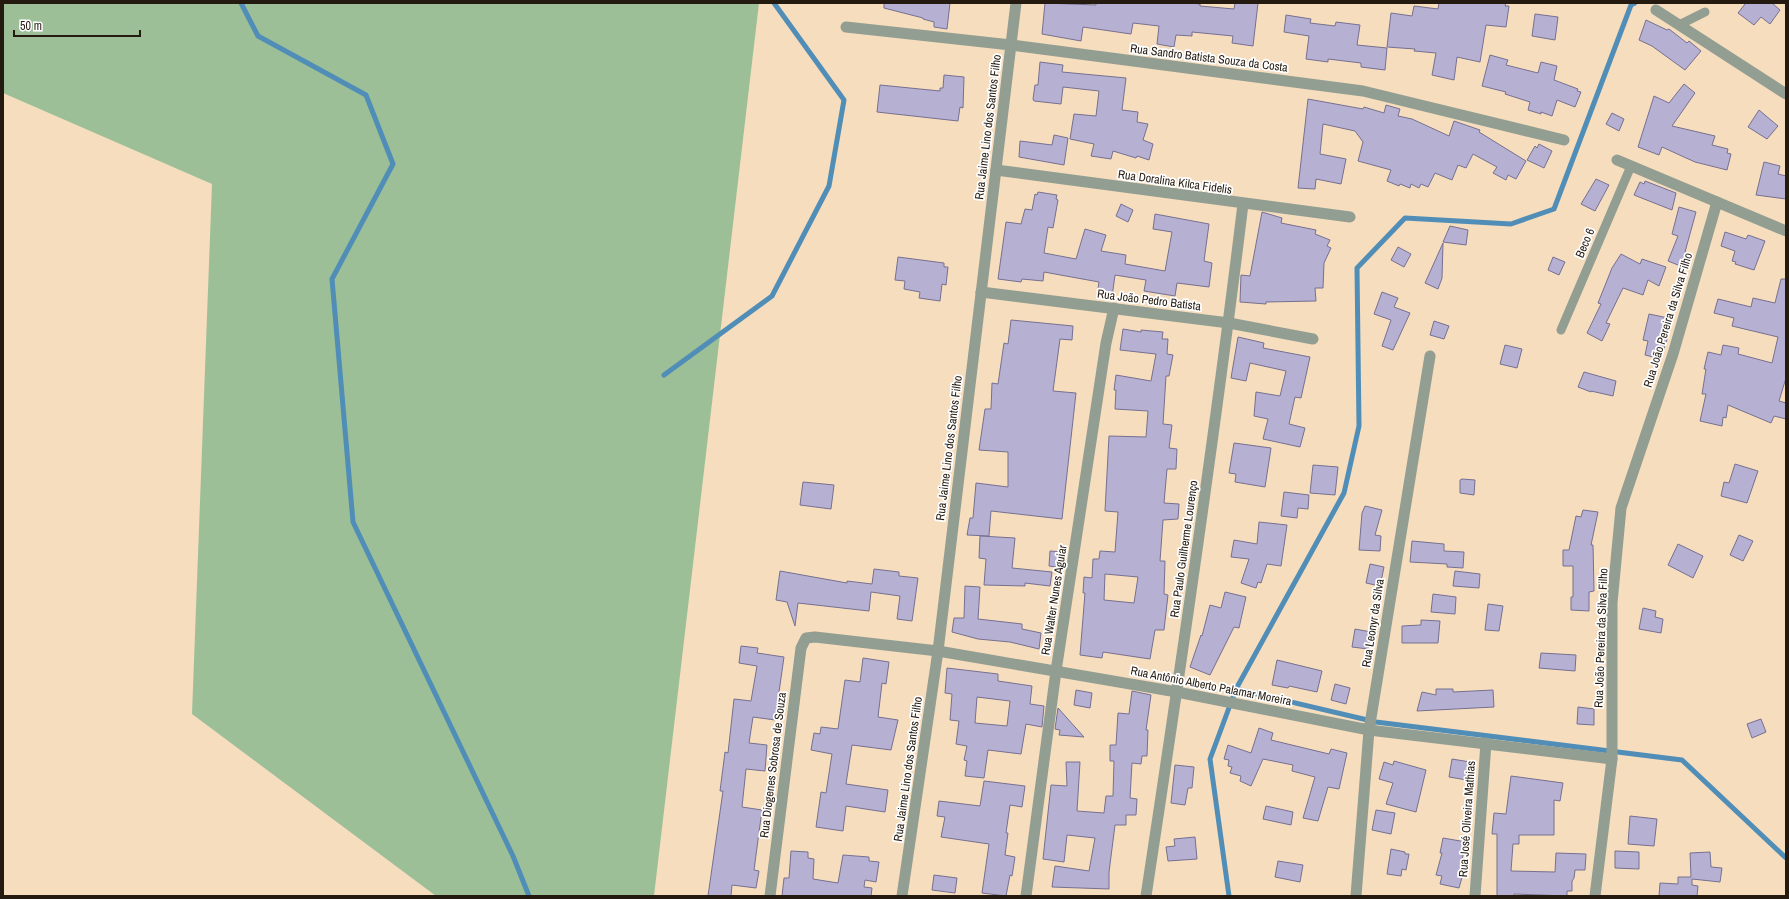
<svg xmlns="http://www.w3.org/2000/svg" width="1789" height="899" viewBox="0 0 1789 899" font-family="'Archivo Narrow',sans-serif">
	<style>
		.green { fill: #9cbf97 }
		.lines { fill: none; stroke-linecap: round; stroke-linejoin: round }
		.stream { stroke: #518eb7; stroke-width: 5 }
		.building { fill: #b6b0d3; stroke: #767090; fill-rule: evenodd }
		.service { stroke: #929e91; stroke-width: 9 }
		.minor { stroke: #929e91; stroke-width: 11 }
		.labels { text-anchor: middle; stroke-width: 3.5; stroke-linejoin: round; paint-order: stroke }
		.street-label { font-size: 12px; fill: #241a0f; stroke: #fff }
	</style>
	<rect width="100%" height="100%" fill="#f6ddbe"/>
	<path class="green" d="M3 3H759L654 896H436L192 714 212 184 3 93Z"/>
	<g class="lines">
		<g class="stream">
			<path d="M241 3 258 36 366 95 393 164 332 279 353 522 513 856 529 896"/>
			<path d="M664 375 772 296 829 186 844 100 774 3"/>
			<path d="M1236 689 1376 722 1682 760 1786 858"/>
			<path d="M1229 896 1210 759 1236 689 1344 493 1359 426 1357 268 1405 218 1511 224 1554 209 1631 5 1635 3"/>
		</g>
	</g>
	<g class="building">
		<path d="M884 3H950L947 29 934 27V22L923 19V18L884 8Z"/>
		<path d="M1045 3 1096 5V3H1192L1200 4V6L1234 9 1235 3H1258L1253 46 1232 43 1233 36 1192 32V36L1176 35 1174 47 1157 44 1159 26 1133 23 1131 34 1083 27 1081 41 1042 34Z"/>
		<path d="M1439 3H1506L1505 6H1509L1506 27 1486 25 1480 62 1457 57 1454 80 1432 75 1436 53 1414 51 1415 49 1387 47 1391 13 1412 16 1414 6 1438 9Z"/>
		<path d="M1743 3H1772L1780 10 1770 24 1761 17 1754 25 1738 13 1745 4Z"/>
		<path d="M1535 14 1558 17 1555 40 1532 36Z"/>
		<path d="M1286 15 1311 19 1310 23 1335 26 1336 22 1360 25 1357 45 1387 48 1385 70 1361 67V63L1328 59V62L1306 59 1309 36 1284 32Z"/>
		<path d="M1646 20 1667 30 1669 29 1687 43 1689 41 1701 51 1685 70 1652 46 1639 40Z"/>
		<path d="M1490 55 1508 60 1506 65 1538 73 1541 62 1557 66 1554 80 1578 89 1577 91 1581 92 1575 107 1557 100 1552 116 1541 112V114L1528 110 1530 102 1505 94 1506 92 1482 86Z"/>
		<path d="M1040 62 1063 65 1062 72 1126 78 1122 110 1138 112 1137 122 1148 124 1143 140 1153 144 1149 160 1137 156 1136 158 1113 151 1111 159 1091 156 1094 144 1070 139 1074 114 1096 116 1099 91 1063 87 1061 104 1034 101 1033 99 1035 85H1038Z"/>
		<path d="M944 75 964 77 963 108 960 107 958 121 877 112 880 85 940 91V88H943Z"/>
		<path d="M1684 84 1695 93 1672 126 1715 136 1712 145 1728 149 1727 153 1731 154 1727 170 1695 162 1662 147 1659 155 1638 147 1654 96 1669 103Z"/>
		<path d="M1308 99 1363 109 1364 107 1384 113 1386 105 1400 109 1398 116 1412 119 1449 136 1454 121 1480 130 1479 132 1526 161 1516 179 1508 175 1506 180 1493 173 1497 167 1473 154 1466 168 1458 165 1452 180 1435 173 1428 187 1421 184 1419 188 1411 184 1410 188 1400 184 1399 186 1387 181 1391 170 1358 161 1363 142 1355 131 1323 124 1320 154 1346 159 1341 184 1316 179 1315 189 1298 188Z"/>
		<path d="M1759 110 1778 126 1767 139 1748 127Z"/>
		<path d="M1612 113 1624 119 1619 131 1606 124Z"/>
		<path d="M1054 135 1068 138 1064 165 1019 157 1020 141 1052 145Z"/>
		<path d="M1539 144 1552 151 1544 168 1527 160 1535 146 1537 148Z"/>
		<path d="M1764 162 1780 166 1778 174 1786 176V199L1756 195Z"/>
		<path d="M1596 179 1609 185 1595 211 1581 204Z"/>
		<path d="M1645 181 1676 193 1672 210 1634 195 1640 182 1644 184Z"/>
		<path d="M1038 192 1057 195 1056 199 1058 200 1053 228 1048 227 1044 253 1076 259 1085 229 1106 235 1101 251 1126 255 1125 264 1165 271 1172 232 1153 229 1155 214 1209 224 1204 261 1212 263 1209 287 1177 283 1175 296 1144 291 1146 280 1115 275 1112 297 1097 295 1099 282 1044 272 1043 281 1022 279 1021 282 998 279 1006 222 1021 224 1025 209 1032 210 1035 194 1037 195Z"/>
		<path d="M1121 204 1133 210 1128 222 1116 216Z"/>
		<path d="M1679 207 1696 212 1685 252 1688 253 1683 267 1668 261 1678 236 1672 234Z"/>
		<path d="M1262 212 1282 218 1281 223 1316 230 1315 234 1330 240 1327 246 1331 248 1324 263 1323 288H1315L1316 301 1266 302V304L1240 302 1241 275 1250 276Z"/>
		<path d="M1450 226 1468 230 1466 245 1443 242Z"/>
		<path d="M1725 232 1746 239 1748 235 1765 241 1754 270 1735 264 1736 262 1732 261 1735 251 1721 246Z"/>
		<path d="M1443 243 1442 278 1438 289 1425 283Z"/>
		<path d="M1398 247 1411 254 1404 267 1391 260Z"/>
		<path d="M1621 254 1640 264 1642 259 1666 267 1659 286 1648 280 1643 295 1623 288 1606 323 1610 324 1602 341 1587 333 1601 304 1598 303 1612 268Z"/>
		<path d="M898 257 944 263V267H948L946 285 942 284 940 301 919 298 920 292 904 289 905 281 895 280Z"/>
		<path d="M1553 257 1565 262 1559 275 1548 270Z"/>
		<path d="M1781 279H1786V378L1779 401 1786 403V419L1774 416 1771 423 1728 405 1726 418 1723 417 1722 426 1700 421 1706 394H1702L1706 369H1704L1708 352 1721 355 1723 345 1739 348 1738 354 1772 363 1778 337 1732 326 1734 318 1714 313 1718 299 1751 307 1753 298 1775 303Z"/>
		<path d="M1382 292 1398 298 1394 307 1410 313 1393 350 1382 346 1391 320 1374 314Z"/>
		<path d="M1649 314 1673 319 1661 359 1645 355 1648 341 1643 340Z"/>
		<path d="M1011 320 1073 326 1072 340 1060 339 1053 391 1076 393 1062 519 991 511 989 536 967 535 970 518H973L976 483 1008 487V452L979 450 985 409H991L992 383 998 384 1004 343 1008 344Z"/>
		<path d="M1434 321 1449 326 1444 339 1430 335Z"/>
		<path d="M1123 329 1141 332V330L1163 332 1162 339H1168L1167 354 1173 355 1169 376H1166L1163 424 1172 425 1169 448 1177 449 1176 469H1167L1164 503 1179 504 1178 519 1163 520 1160 561H1165L1164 594 1168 595 1164 630H1155L1150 659 1103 652 1102 658 1080 655 1085 593H1083L1084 577 1092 578 1093 559H1099L1100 551 1115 552 1118 512 1105 511 1109 436 1146 437 1148 411 1115 409 1116 390H1114L1116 375 1151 381 1156 354 1120 350ZM1105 574 1138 577 1134 603 1104 600Z"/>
		<path d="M1238 337 1264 343 1263 348 1310 357 1301 398 1295 397 1289 424 1305 428 1300 447 1263 439 1268 419 1254 416 1256 392 1280 396 1286 371 1250 363 1246 381 1231 378Z"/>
		<path d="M1505 345 1522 349 1517 368 1500 364Z"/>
		<path d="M1584 372 1616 381 1613 396 1591 391V392L1578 387Z"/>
		<path d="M1234 443 1271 448 1265 487 1235 482 1236 474 1229 473Z"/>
		<path d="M1735 464 1758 471 1747 503 1721 496 1724 482 1729 483Z"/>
		<path d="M1313 465 1338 467 1335 495 1310 493Z"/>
		<path d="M1462 479 1475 480 1474 495 1460 493V480Z"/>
		<path d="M803 482 834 485 831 509 800 505Z"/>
		<path d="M1284 492 1309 495 1308 509 1298 508 1297 518 1281 516Z"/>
		<path d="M1365 506 1382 510 1375 535 1381 536 1380 551 1359 550 1362 513Z"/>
		<path d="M1583 510 1598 512 1591 545H1593L1594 591 1589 592V611L1571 610V597H1573V566H1563V550H1569L1576 516 1581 517Z"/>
		<path d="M1259 522 1287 525 1281 566 1267 564 1261 583 1258 582 1256 588 1241 583 1249 559 1231 557 1234 540 1257 544Z"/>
		<path d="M1739 535 1753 541 1743 561 1730 555Z"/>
		<path d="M980 536 1015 538 1012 568 1052 572 1050 586 1025 583V586L984 585 986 559 979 558Z"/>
		<path d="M1412 541 1444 544V551L1464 552 1463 568 1447 567V564L1410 562Z"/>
		<path d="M1678 544 1703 556 1693 578 1668 565Z"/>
		<path d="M1050 551 1064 552 1062 568 1049 566Z"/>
		<path d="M1370 564 1384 567 1380 586 1366 583Z"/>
		<path d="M874 569 899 572V576L918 578 912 621 897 619 900 596 871 592 869 611 798 603 795 626 787 602 776 600 780 571 847 583V581L872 584Z"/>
		<path d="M1455 571 1480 574 1479 588 1453 586Z"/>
		<path d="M965 586 980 587 978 619 1022 624V629L1041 633 1039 649 1010 642 978 639 952 632 954 618H964Z"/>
		<path d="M1225 592 1246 597 1239 628 1234 627 1210 675 1190 667 1201 635 1202 636 1210 605 1221 608Z"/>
		<path d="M1433 594 1456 597 1455 614 1431 612Z"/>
		<path d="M1488 604 1503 606 1499 631 1485 630Z"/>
		<path d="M1643 608 1656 611 1655 617 1663 619 1661 633 1639 629Z"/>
		<path d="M1421 620 1440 621 1438 643H1402V626L1421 625Z"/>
		<path d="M1355 629 1371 632 1368 649 1352 647Z"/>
		<path d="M741 646 758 648 757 653 784 657 775 720 753 717 749 743 767 745 765 771 746 769 742 807 762 810 754 870 759 871 756 888 732 885 731 896H708L723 791H720L725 752 728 753 734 699 751 701 757 666 739 663Z"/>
		<path d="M1541 653 1576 655 1575 671 1539 668Z"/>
		<path d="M863 658 889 662 886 684 882 683 878 717 898 720 891 750 852 745 846 784 888 790 885 812 846 806 843 831 816 827 821 792 826 793 832 754 811 750 814 733 820 734 821 727 838 729 845 680 860 682Z"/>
		<path d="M1277 660 1322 671 1317 692 1289 686 1288 688 1272 685Z"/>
		<path d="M947 668 998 674V681L1032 686 1030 704 1044 706 1042 727 1026 724 1021 754 988 750 984 778 965 776 967 761 964 760 967 746 956 744 959 721 950 720 952 694 945 693ZM977 697 1010 701 1007 726 975 723Z"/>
		<path d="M1335 684 1350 688 1346 704 1331 700Z"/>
		<path d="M1436 689H1453V692L1493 690 1494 707 1417 711 1422 692 1436 695Z"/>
		<path d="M1076 690 1092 693 1090 708 1074 705Z"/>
		<path d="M1132 691 1151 695 1146 730H1148L1147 756H1142L1141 764 1132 763 1130 798 1137 799 1136 815H1126V825H1115L1109 872V889L1052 887 1055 866 1089 871 1095 838 1067 835 1064 862 1043 859 1051 785 1067 786 1066 762H1080L1077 811 1104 813 1106 796H1113L1114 761H1110V745H1116L1118 713 1129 714Z"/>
		<path d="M1578 707 1594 709V725L1577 724Z"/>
		<path d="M1058 708 1084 737 1059 735 1060 730 1055 729Z"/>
		<path d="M1761 719 1766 732 1752 738 1747 724Z"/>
		<path d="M1259 728 1273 733 1271 740 1329 754 1331 749 1347 753 1339 789 1328 787 1318 821 1303 818 1315 777 1292 771 1293 765 1263 759 1251 786 1240 781 1241 776 1230 773 1232 767 1228 766 1229 760 1224 759 1228 745 1251 753Z"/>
		<path d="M1452 759 1470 762 1467 780 1449 777Z"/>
		<path d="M1394 761 1426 770 1416 812 1386 804 1393 783 1379 779 1384 762 1393 765Z"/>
		<path d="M1175 765 1194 767 1192 788H1188L1185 805 1171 803Z"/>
		<path d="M1511 776 1563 783 1560 801 1554 800V835H1519V844H1513L1511 871 1555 872 1556 853 1586 854 1585 870H1575L1574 878 1572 881V891H1567V896L1514 894V896H1497V834H1492L1494 813 1506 814Z"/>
		<path d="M984 781 1025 786 1022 807 1010 805 1006 833H1008L1005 855 1015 857 1012 876 1010 875 1006 896 982 893 989 844 941 837 945 817 937 816 939 801 980 806Z"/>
		<path d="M1266 806 1293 812 1291 825 1263 819Z"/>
		<path d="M1376 810 1395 813 1391 834 1372 830Z"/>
		<path d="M1630 816 1657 819 1654 846 1628 844Z"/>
		<path d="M1195 837 1197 859 1168 861 1166 847 1175 846 1174 839Z"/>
		<path d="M1443 838 1466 842 1459 873 1463 874 1459 888 1440 884 1442 876 1436 875 1442 853H1440Z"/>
		<path d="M1391 849 1405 852V854H1409L1406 870 1402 869 1401 876 1387 874Z"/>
		<path d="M791 851 808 852V858L814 859 813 879 838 883 843 855 869 857V861L879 862 876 882 865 880 864 887 872 888 871 896H782L784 878H789Z"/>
		<path d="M1615 851 1639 852V869L1615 868Z"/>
		<path d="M1710 852 1711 867 1722 868 1720 882 1692 879V885L1698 886 1697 896H1659L1660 883 1678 884V877H1691L1690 853Z"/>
		<path d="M1278 861 1303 865 1300 882 1275 877Z"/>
		<path d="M934 875 957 878 955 893 932 890Z"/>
	</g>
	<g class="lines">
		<g class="service">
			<path d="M1679 25 1705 12"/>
			<path d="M1561 330 1631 166"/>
		</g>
		<g class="minor">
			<path d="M1656 10 1786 94"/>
			<path d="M846 27 1011 45 1363 91 1564 140"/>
			<path d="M1617 160 1786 231"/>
			<path d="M996 170 1350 217"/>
			<path d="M981 292 1229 323 1313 339"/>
			<path d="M770 896 801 648 806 638 815 637 938 651 1177 692 1369 730 1612 759"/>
			<path d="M902 896 938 651 1016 3"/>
			<path d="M1026 896 1056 671 1106 343 1114 308"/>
			<path d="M1146 896C1181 666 1215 435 1243 204"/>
			<path d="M1356 896 1369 730 1430 356"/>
			<path d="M1475 896 1486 743"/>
			<path d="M1595 896 1612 759V603L1621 508 1673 354 1717 202"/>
		</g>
	</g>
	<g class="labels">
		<g class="street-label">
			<text transform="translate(1209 58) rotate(7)" y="4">Rua Sandro Batista Souza da Costa</text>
			<text transform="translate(988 127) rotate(-83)" y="4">Rua Jaime Lino dos Santos Filho</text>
			<text transform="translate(1175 182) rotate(8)" y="4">Rua Doralina Kilca Fidelis</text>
			<text transform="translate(1585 243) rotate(-67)" y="4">Beco 6</text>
			<text transform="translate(1149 300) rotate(7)" y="4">Rua João Pedro Batista</text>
			<text transform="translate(1668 320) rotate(-73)" y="4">Rua João Pereira da Silva Filho</text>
			<text transform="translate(949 448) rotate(-83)" y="4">Rua Jaime Lino dos Santos Filho</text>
			<text transform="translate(1184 549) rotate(-82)" y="4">Rua Paulo Guilherme Lourenço</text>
			<text transform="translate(1054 600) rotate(-81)" y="4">Rua Walter Nunes Aguiar</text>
			<text transform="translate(1373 623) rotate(-81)" y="4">Rua Leonyr da Silva</text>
			<text transform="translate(1601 638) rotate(-88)" y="4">Rua João Pereira da Silva Filho</text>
			<text transform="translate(1211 686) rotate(11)" y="4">Rua Antônio Alberto Palamar Moreira</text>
			<text transform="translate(773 765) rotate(-83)" y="4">Rua Diogenes Sobrosa de Souza</text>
			<text transform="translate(908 769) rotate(-82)" y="4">Rua Jaime Lino dos Santos Filho</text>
			<text transform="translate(1467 819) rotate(-86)" y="4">Rua José Oliveira Mathias</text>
		</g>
	</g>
	<rect width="1789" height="899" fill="none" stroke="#241a0f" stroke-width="8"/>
	<path d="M14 30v6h126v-6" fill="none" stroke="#241a0f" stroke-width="2"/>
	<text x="20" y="30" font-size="12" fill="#241a0f" stroke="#ffffff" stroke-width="3" paint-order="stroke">50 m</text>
</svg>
